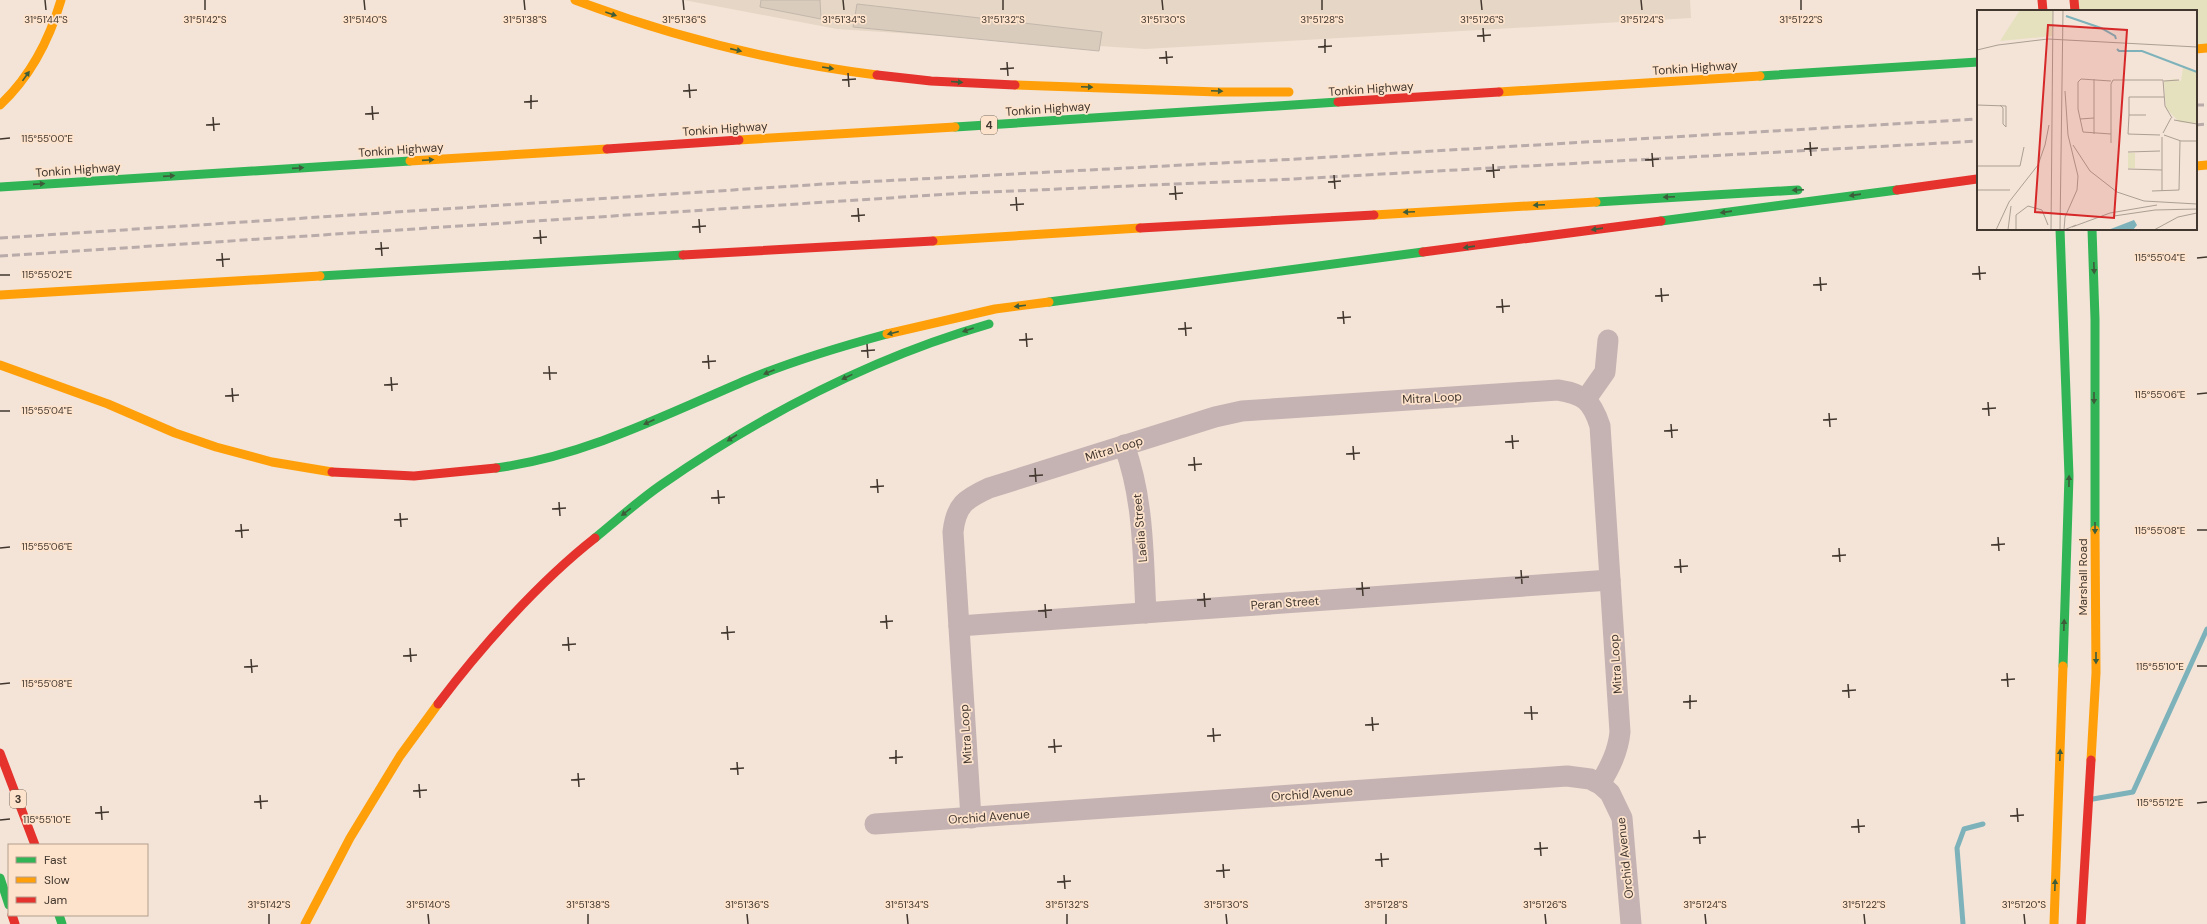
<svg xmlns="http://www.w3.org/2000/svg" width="2207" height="924" viewBox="0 0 2207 924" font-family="'DM Sans',sans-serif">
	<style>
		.industrial { fill: #e5d6c5 }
		.green { fill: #e5e0be }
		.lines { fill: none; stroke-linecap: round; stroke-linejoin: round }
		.stream { stroke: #7db2bb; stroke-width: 5 }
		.building { fill: #daccbc; stroke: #c2b7ac }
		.street { stroke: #c4b3b2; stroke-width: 21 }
		.fast { stroke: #30b455; stroke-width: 9 }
		.slow { stroke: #ff9f0a; stroke-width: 9 }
		.jam { stroke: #e5322d; stroke-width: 9 }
		.rail { stroke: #b9aba9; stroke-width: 3; stroke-dasharray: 8 4; stroke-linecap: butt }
		.oneway { fill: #3d5c3a }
		.ticks { fill: none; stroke: #42372e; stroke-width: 1.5 }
		.labels { text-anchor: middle; stroke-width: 3.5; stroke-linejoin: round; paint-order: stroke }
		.shield { fill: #fee3cc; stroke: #7a6b5d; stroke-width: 1 }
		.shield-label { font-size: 11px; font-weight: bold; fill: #42372e }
		.street-label { font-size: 12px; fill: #42372e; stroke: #fee3cc }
		.inset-river { fill: none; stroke: #7db2bb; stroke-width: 2 }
		.inset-road { fill: none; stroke: #ac9f93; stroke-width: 1 }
		.view { fill: #d62828; fill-opacity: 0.15; stroke: #d62828; stroke-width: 2 }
		.inset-edge { fill: none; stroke: #42372e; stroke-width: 2 }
		.ticks-label { font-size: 10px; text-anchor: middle; fill: #42372e; stroke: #fee3cc; stroke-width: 3.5; stroke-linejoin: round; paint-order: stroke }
	</style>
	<rect width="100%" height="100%" fill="#f3e4d7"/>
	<path class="industrial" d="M684 0H1690L1691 18 1145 49 837 29Z"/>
	<path class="green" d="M2072 0H2207V48H2196V11H2073Z"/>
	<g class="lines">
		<g class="stream">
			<path d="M2093 799 2133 792 2207 629"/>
			<path d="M1963 924 1957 848 1964 829 1983 824"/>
		</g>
	</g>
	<g class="building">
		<path d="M761 0H820L821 19 760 7Z"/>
		<path d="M857 4 1102 32 1099 51 853 27Z"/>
	</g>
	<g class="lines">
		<g class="street">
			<path d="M1586 399 1605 372 1608 340"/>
			<path d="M1124 445C1144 499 1143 556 1146 613"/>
			<path d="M959 626 1610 580"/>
			<path d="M971 818 953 532C956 505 965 499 989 488L1215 417 1242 411 1558 390C1584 394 1592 401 1600 426L1620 732C1618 752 1610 767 1600 784"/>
			<path d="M875 824 1567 776 1590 779 1600 784 1610 793 1622 818 1631 924"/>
		</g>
		<g class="fast">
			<path d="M1760 76 1978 62"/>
			<path d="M955 127 1338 102"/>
			<path d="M0 187 410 161"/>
			<path d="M1596 202 1798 190"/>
			<path d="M1661 221 1897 190"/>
			<path d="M2060 229 2069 476 2063 666"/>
			<path d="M2092 229 2095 319V530"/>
			<path d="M320 276 683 255"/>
			<path d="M1049 302 1423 252"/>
			<path d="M496 468C585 456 665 415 747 380 792 361 839 347 887 334"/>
			<path d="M595 538C617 520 638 501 661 485 762 415 871 358 989 324"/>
			<path d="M0 878 9 905"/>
			<path d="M59 915 62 924"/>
		</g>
		<g class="slow">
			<path d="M575 0C673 37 773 62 877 75"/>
			<path d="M2196 49 2207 48"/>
			<path d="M1015 85 1218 92H1289"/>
			<path d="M1499 92 1760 76"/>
			<path d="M0 105C31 76 49 41 61 0"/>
			<path d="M739 140 955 127"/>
			<path d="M410 161 607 149"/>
			<path d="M2196 166 2207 165"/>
			<path d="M1374 215 1596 202"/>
			<path d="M933 241 1140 228"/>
			<path d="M0 295 320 276"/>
			<path d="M887 334 995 309 1049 302"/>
			<path d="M0 365 108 404 175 433 216 447 272 462 332 472"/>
			<path d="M2091 760 2096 673 2095 530"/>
			<path d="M305 924 350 838 400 756 438 704"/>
			<path d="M2054 924 2063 666"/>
		</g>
		<g class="jam">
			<path d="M2042 0 2043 11"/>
			<path d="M2074 0 2075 11"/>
			<path d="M877 75 931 81 1015 85"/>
			<path d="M1338 102 1499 92"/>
			<path d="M607 149 739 140"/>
			<path d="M1897 190 1977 179"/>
			<path d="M1140 228 1374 215"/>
			<path d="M1423 252 1661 221"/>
			<path d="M683 255 933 241"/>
			<path d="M332 472 414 476 496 468"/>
			<path d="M438 704C481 647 539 582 595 538"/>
			<path d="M0 753 35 845"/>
			<path d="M12 915 15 924"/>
			<path d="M2081 924 2091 760"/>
		</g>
		<g class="rail">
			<path d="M2196 105H2207"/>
			<path d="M2196 125 2207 124"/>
			<path d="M0 238 824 184 1297 159 1978 119"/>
			<path d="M0 256 965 193 1293 179 1978 141"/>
		</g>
	</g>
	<defs><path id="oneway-solid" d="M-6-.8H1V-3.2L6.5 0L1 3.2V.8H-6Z"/></defs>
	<g class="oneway">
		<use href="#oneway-solid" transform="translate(611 14) rotate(19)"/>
		<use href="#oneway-solid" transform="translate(736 50) rotate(13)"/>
		<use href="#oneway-solid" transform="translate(828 68) rotate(9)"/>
		<use href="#oneway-solid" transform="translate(26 76) rotate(-54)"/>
		<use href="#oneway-solid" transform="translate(957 82) rotate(5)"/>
		<use href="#oneway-solid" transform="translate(1087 87) rotate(2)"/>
		<use href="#oneway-solid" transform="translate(1217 91) rotate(2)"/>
		<use href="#oneway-solid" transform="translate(428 160) rotate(-4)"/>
		<use href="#oneway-solid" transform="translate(298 168) rotate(-4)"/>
		<use href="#oneway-solid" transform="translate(169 176) rotate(-4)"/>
		<use href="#oneway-solid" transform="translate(39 184) rotate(-4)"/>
		<use href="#oneway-solid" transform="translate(1798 190) rotate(177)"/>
		<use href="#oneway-solid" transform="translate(1855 195) rotate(172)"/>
		<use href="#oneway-solid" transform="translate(1669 197) rotate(177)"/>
		<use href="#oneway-solid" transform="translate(1539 205) rotate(177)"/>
		<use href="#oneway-solid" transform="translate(1409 212) rotate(177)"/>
		<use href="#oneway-solid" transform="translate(1726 212) rotate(172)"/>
		<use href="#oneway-solid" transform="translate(1597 229) rotate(172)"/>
		<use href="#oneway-solid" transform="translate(1469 247) rotate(172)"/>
		<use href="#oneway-solid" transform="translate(2094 268) rotate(88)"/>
		<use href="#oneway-solid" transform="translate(1020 306) rotate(173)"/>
		<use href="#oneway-solid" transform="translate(968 330) rotate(161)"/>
		<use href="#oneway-solid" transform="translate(893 333) rotate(166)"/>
		<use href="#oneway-solid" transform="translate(769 372) rotate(158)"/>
		<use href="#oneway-solid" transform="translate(847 377) rotate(154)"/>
		<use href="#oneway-solid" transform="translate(2094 398) rotate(90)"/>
		<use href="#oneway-solid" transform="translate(649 422) rotate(156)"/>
		<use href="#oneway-solid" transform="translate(732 438) rotate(147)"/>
		<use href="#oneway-solid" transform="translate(2069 481) rotate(-89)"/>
		<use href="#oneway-solid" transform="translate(626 512) rotate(142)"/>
		<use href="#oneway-solid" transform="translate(2095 528) rotate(90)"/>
		<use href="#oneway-solid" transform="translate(2064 625) rotate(-88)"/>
		<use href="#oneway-solid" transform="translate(2096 658) rotate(90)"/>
		<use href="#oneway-solid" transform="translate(2060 755) rotate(-88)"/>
		<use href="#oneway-solid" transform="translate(2055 885) rotate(-88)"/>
	</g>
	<path class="ticks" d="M45 0 46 10M205 0V10M364 0 365 10M524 0 525 10M683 0 684 10M843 0 844 10M1003 0V10M1162 0 1163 10M1322 0V10M1481 0 1482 10M1641 0 1642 10M1801 0V10M1483 28 1484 42M1477 36 1491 35M1325 39V53M1318 47 1332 46M1166 51 1167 64M1159 58 1173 57M1007 62 1008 76M1000 69 1014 68M848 73 849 87M842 80 856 79M689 84 690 98M683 91 697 90M531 95V109M524 102 538 101M372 106 373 120M365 114 379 113M213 117 214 131M206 125 220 124M0 139 10 138M1810 142 1811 156M1804 149 1818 148M1652 153 1653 167M1645 160 1659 159M1493 164 1494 178M1486 171 1500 170M1334 175 1335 189M1328 182 1341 181M1175 186 1176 200M1169 194 1183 193M1016 197 1017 211M1010 205 1024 204M858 208 859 222M851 216 865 215M699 219 700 233M692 227 706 226M540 230 541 244M533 238 547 237M381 242 382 256M375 249 389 248M222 253 223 267M2197 258 2207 257M216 260 230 259M1979 266 1980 280M1972 274 1986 273M0 275H10M1820 277 1821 291M1813 285 1827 284M1661 288 1662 302M1655 296 1669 295M1502 299 1503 313M1496 307 1510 306M1343 311 1344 324M1337 318 1351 317M1185 322 1186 336M1178 329 1192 328M1026 333 1027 347M1019 340 1033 339M867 344 868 358M861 351 875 350M708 355 709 369M702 362 716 361M549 366 550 380M543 373H557M391 377 392 391M384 385 398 384M232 388 233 402M2197 394 2207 393M225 396 239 395M1988 402 1989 416M1982 409 1996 408M0 411H10M1829 413 1830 427M1823 420 1837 419M1671 424 1672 438M1664 431 1678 430M1512 435 1513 449M1505 442 1519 441M1353 446 1354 460M1346 454 1360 453M1194 457 1195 471M1188 465 1202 464M1035 468 1036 482M1029 476 1043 475M877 479 878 493M870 487 884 486M718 490 719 504M711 498 725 497M559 502 560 516M552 509 566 508M400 513 401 527M394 520 408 519M241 524 242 538M2197 530H2207M235 531 249 530M1998 537 1999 551M1991 545 2005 544M0 548 10 547M1839 548 1840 562M1832 556 1846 555M1680 559 1681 573M1674 567 1688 566M1521 570 1522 584M1515 578 1529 577M1362 582 1363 596M1356 589 1370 588M1204 593 1205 607M1197 600 1211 599M1045 604 1046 618M1038 611 1052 610M886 615 887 629M880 622 893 621M727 626 728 640M721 633 735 632M568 637 569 651M562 645 576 644M410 648 411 662M403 656 417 655M251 659 252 673M2197 666H2207M244 667 258 666M2007 673 2008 687M2001 680 2015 679M0 684 10 683M1848 684 1849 698M1842 691 1856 690M1690 695V709M1683 702 1697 701M1531 706 1532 720M1524 713H1538M1372 717 1373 731M1365 725 1379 724M1213 728 1214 742M1207 736 1221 735M1054 739 1055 753M1048 747 1062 746M896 750V764M889 758 903 757M737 762 738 775M730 769 744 768M578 773 579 787M571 780 585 779M419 784 420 798M413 791 427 790M260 795 261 809M254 802 268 801M2197 803 2207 802M101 806 102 820M2017 808 2018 822M95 813 109 812M2010 816 2024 815M1858 819 1859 833M0 820 10 819M1851 827 1865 826M1699 830 1700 844M1693 838 1706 837M1540 842 1541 856M1534 849 1548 848M1381 853 1382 867M1375 860 1389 859M1223 864 1224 878M1216 871 1230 870M1064 875 1065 889M1057 882 1071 881M269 914V924M428 914 429 924M588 914V924M747 914 748 924M907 914 908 924M1067 914V924M1226 914 1227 924M1386 914V924M1545 914 1546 924M1705 914 1706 924M1864 914 1865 924M2024 914 2025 924"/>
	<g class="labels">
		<g class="shield">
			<rect x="981" y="116" width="16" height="18" rx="3"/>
			<rect x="10" y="790" width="16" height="18" rx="3"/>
		</g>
		<g class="shield-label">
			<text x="989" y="129">4</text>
			<text x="18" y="803">3</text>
		</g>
		<g class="street-label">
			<text transform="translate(1695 68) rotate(-4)" y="4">Tonkin Highway</text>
			<text transform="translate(1371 89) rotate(-4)" y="4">Tonkin Highway</text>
			<text transform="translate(1048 109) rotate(-4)" y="4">Tonkin Highway</text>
			<text transform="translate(725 129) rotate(-4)" y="4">Tonkin Highway</text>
			<text transform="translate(401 150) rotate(-4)" y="4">Tonkin Highway</text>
			<text transform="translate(78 170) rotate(-4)" y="4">Tonkin Highway</text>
			<text transform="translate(1432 398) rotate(-3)" y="4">Mitra Loop</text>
			<text transform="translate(1114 449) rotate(-17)" y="4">Mitra Loop</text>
			<text transform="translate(1140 528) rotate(-95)" y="4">Laelia Street</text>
			<text transform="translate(2083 577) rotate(-90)" y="4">Marshall Road</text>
			<text transform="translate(1285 603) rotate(-4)" y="4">Peran Street</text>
			<text transform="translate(1616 664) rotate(-94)" y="4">Mitra Loop</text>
			<text transform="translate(966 734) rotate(-94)" y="4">Mitra Loop</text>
			<text transform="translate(1312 794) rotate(-4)" y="4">Orchid Avenue</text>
			<text transform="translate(989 817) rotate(-4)" y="4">Orchid Avenue</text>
			<text transform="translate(1625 858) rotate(-96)" y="4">Orchid Avenue</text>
		</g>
	</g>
	<g transform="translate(1977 10)">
		<rect width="220" height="220" fill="#f3e4d7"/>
		<path d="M43 0H76L75 26 23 31ZM206 58 220 62V114L202 112 189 98 187 71 198 69 204 71ZM151 143H158V158H151Z" fill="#e5e0be"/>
		<path d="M157 210 160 215 156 220H131Z" fill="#7db2bb"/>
		<path class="inset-river" d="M89 6 124 18 138 26 139 29M140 39 142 41H165L220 62"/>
		<path class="inset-road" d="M0 40 21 35 71 29 220 37M117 69V124M187 71 202 70M88 81 91 125 101 166 100 180 88 207 87 220 99 215M0 95 29 96V117M23 95 26 98V114L29 117M152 105V87H187M169 105H152L151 124 183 125M103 109 117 108M197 110 220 114M186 123 194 108M134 124 106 122 101 99V72L104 69 134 71M187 125 204 131H220M134 133V74L136 70H186L188 96 195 108M96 135 113 161 140 182 167 191 220 194M151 142 183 141M0 156H43L47 137M151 159 185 160M0 180H33M175 181 202 180 203 131M185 181V127M137 206 178 200 220 199M95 217 133 203 180 195M19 220 32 192 61 155 68 135 72 115M31 220 34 196M39 220V205L51 196 65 200 71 215M74 220 76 0M83 220 86 0M177 220 201 207 220 203"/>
		<path class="view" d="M71 15 150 20 137 208 58 202Z"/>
		<rect width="220" height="220" class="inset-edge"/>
	</g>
	<g class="ticks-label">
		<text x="46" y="23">31°51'44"S</text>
		<text x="205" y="23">31°51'42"S</text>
		<text x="365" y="23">31°51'40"S</text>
		<text x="525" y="23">31°51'38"S</text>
		<text x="684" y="23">31°51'36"S</text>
		<text x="844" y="23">31°51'34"S</text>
		<text x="1003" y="23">31°51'32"S</text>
		<text x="1163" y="23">31°51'30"S</text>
		<text x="1322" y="23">31°51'28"S</text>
		<text x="1482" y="23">31°51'26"S</text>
		<text x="1642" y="23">31°51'24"S</text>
		<text x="1801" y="23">31°51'22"S</text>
		<text x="47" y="142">115°55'00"E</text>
		<text x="2160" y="261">115°55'04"E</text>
		<text x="47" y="278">115°55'02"E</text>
		<text x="2160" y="398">115°55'06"E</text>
		<text x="47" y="414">115°55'04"E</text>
		<text x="2160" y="534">115°55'08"E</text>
		<text x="47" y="550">115°55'06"E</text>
		<text x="2160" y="670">115°55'10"E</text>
		<text x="47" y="687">115°55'08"E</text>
		<text x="2160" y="806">115°55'12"E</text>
		<text x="47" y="823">115°55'10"E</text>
		<text x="269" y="908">31°51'42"S</text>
		<text x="428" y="908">31°51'40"S</text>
		<text x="588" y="908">31°51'38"S</text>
		<text x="747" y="908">31°51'36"S</text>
		<text x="907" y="908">31°51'34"S</text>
		<text x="1067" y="908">31°51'32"S</text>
		<text x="1226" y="908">31°51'30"S</text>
		<text x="1386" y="908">31°51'28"S</text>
		<text x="1545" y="908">31°51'26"S</text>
		<text x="1705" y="908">31°51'24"S</text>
		<text x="1864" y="908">31°51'22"S</text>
		<text x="2024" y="908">31°51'20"S</text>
	</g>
	<rect x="8" y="844" width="140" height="72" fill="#fee3cc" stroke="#b39e8d"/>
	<rect x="16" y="857" width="20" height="6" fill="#30b455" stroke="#b39e8d"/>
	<text x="44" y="864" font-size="12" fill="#42372e">Fast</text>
	<rect x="16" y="877" width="20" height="6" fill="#ff9f0a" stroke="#b39e8d"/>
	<text x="44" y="884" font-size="12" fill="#42372e">Slow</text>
	<rect x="16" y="897" width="20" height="6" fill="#e5322d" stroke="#b39e8d"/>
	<text x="44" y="904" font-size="12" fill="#42372e">Jam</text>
</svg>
